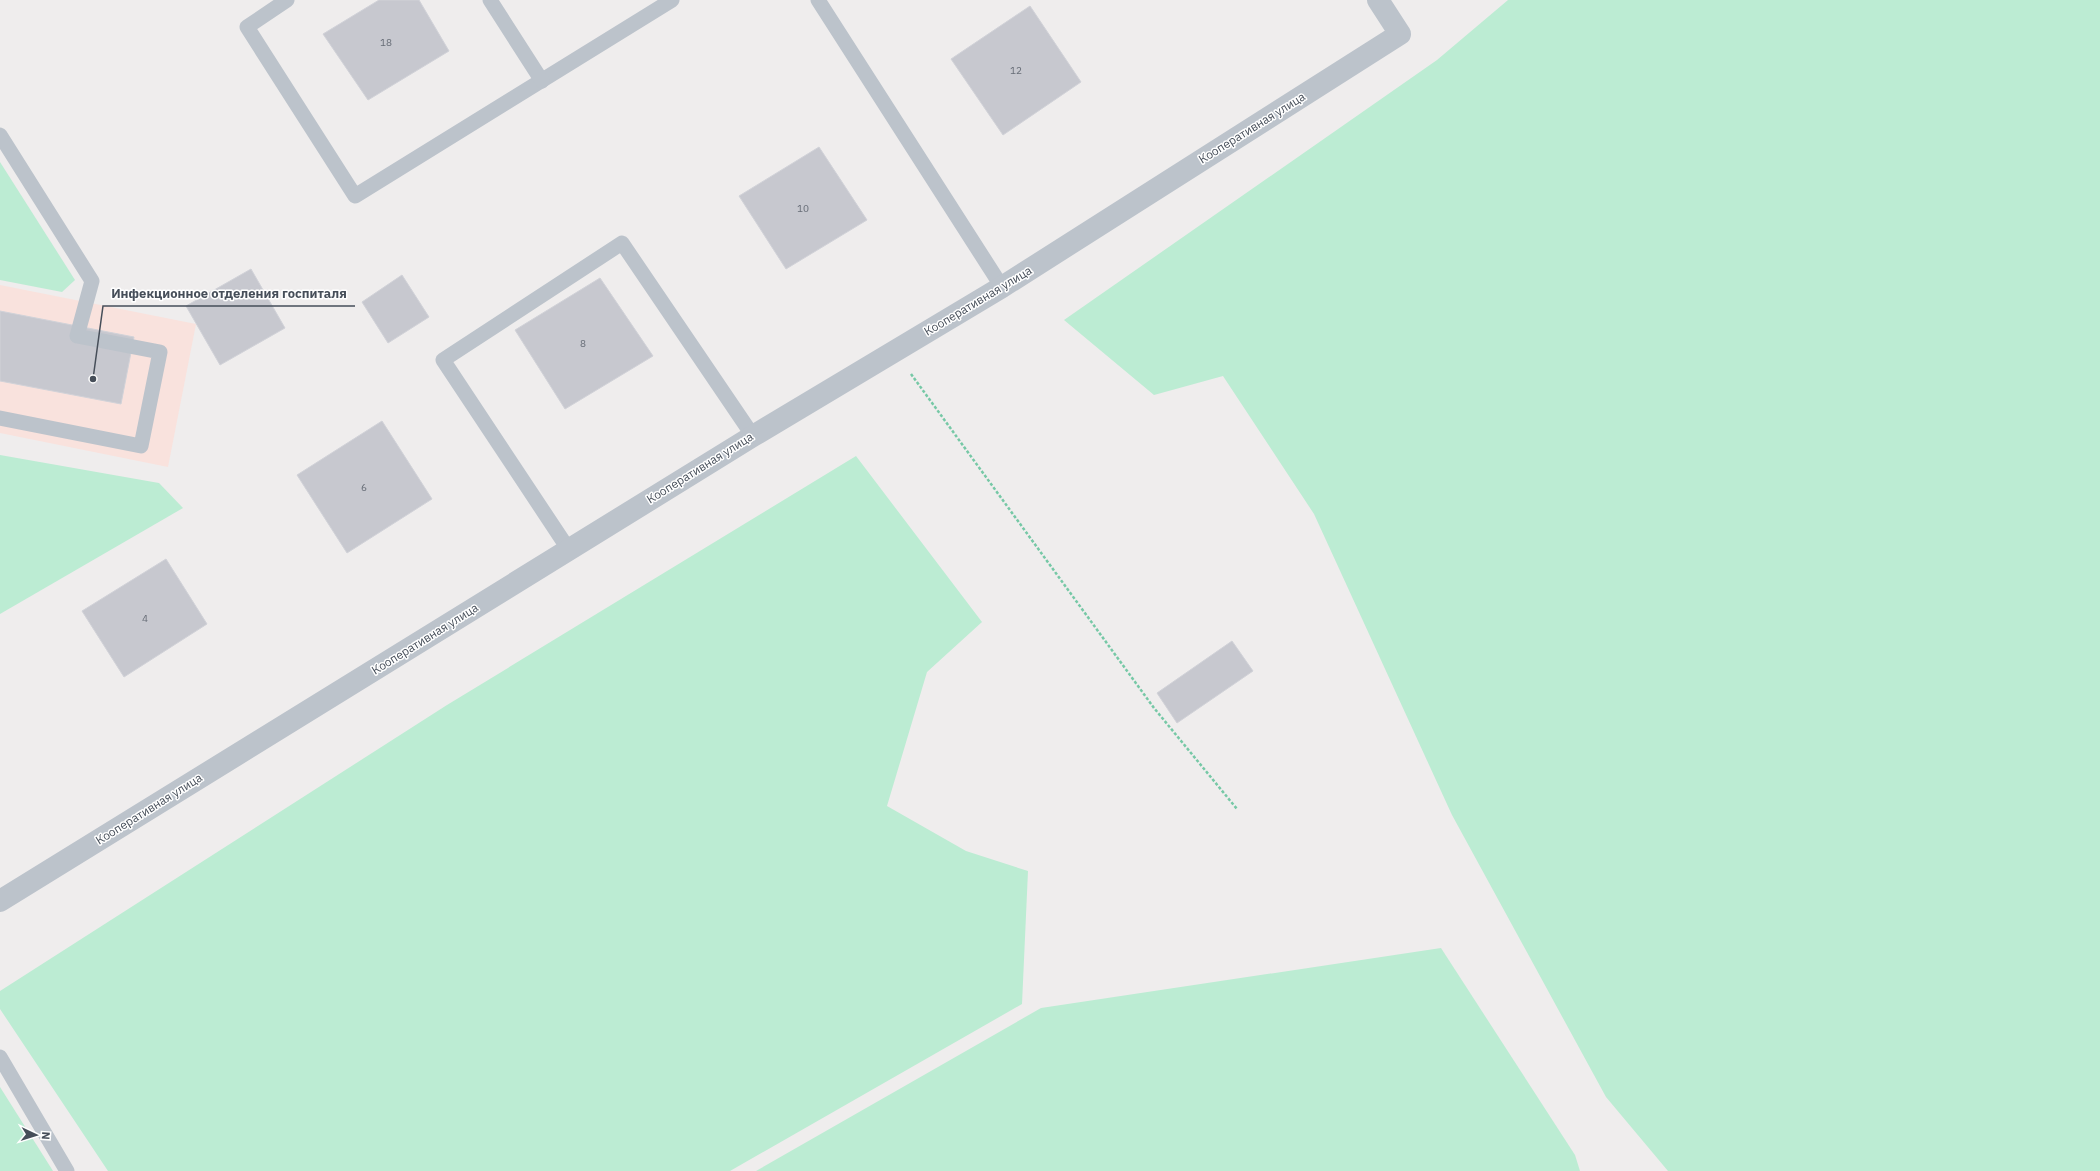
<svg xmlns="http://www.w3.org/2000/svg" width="2100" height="1171" viewBox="0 0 2100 1171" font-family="'IBM Plex Sans',sans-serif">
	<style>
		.medical { fill: #f9e2dd }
		.green { fill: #bcecd3 }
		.building { fill: #c7c8cf; stroke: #d1d2d8 }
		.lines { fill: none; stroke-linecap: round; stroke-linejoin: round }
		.path { stroke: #76c8a6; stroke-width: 2.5; stroke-dasharray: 3 2; stroke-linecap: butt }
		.lane { stroke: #bcc3cb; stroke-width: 15 }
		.street { stroke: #bcc3cb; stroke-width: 22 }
		.labels { text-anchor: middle; stroke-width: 3; stroke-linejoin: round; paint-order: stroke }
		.number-label { font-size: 10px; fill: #666c76 }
		.street-label { font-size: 12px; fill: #464e59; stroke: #fff }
		.leader { fill: none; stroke: #464e59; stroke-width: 1.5 }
		.callout-dot { fill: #464e59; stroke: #fff; stroke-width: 1.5 }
		.callout-label { font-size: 13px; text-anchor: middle; font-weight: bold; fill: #464e59; stroke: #fff; stroke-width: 3; stroke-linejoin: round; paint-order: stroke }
	</style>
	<rect width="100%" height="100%" fill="#efeded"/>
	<path class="medical" d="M0 285 196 324 168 467 0 433Z"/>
	<g class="green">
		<path d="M1508 0H2100V1171H1668L1606 1097 1452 815 1314 514 1223 376 1154 395 1064 320 1437 60Z"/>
		<path d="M0 162 75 280 62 292 0 280Z"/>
		<path d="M0 455 159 483 183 508 0 614Z"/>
		<path d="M856 456 982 622 927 672 887 806 966 851 1028 871 1022 1004 730 1171H108L0 1009V991L447 705Z"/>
		<path d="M1441 948 1575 1155 1580 1171H756L1041 1008Z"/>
		<path d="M0 1087 53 1171H0Z"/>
	</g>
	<g class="building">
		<path d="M379 0H419L449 51 368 100 323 34Z"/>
		<path d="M1030 6 1081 82 1003 135 951 59Z"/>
		<path d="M819 147 867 220 786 269 739 196Z"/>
		<path d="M251 269 285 328 220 365 186 306Z"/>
		<path d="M402 275 429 317 388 343 362 302Z"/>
		<path d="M600 278 653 356 565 409 515 330Z"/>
		<path d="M0 311 134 337 121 404 0 381Z"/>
		<path d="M382 421 432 499 347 553 297 475Z"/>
		<path d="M166 559 207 624 124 677 82 611Z"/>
		<path d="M1232 641 1253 671 1177 723 1157 693Z"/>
	</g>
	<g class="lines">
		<path class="path" d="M911 374 1154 708 1237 809"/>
		<g class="lane">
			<path d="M287 0 247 27 355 196 672 0"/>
			<path d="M490 0 542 81"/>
			<path d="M818 0 1002 287"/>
			<path d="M0 135 92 281 77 336 160 352 141 446 0 418"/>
			<path d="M569 550 443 360 622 243 753 436"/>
			<path d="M0 1057 67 1171"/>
		</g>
		<path class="street" d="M0 901 753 436 1002 287 1400 34 1378 0"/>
	</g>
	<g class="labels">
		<g class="number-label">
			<text x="386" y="46">18</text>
			<text x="1016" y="74">12</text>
			<text x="803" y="212">10</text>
			<text x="583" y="347">8</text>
			<text x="364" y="491">6</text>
			<text x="145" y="622">4</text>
		</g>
		<g class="street-label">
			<text transform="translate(1252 128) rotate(-32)" y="4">Кооперативная улица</text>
			<text transform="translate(978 301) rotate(-31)" y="4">Кооперативная улица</text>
			<text transform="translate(700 468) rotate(-32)" y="4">Кооперативная улица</text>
			<text transform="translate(425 639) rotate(-32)" y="4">Кооперативная улица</text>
			<text transform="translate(149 809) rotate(-32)" y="4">Кооперативная улица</text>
		</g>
	</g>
	<path class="leader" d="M93 379L103 306H355"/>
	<circle class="callout-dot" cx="93" cy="379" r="4"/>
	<g class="callout-label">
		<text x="229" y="298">Инфекционное отделения госпиталя</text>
	</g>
	<g transform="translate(36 1135) rotate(94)" stroke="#ffffff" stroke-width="3" paint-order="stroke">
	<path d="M0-3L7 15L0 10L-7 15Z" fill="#464e59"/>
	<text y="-6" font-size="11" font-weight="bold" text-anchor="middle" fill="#464e59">N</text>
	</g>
</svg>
